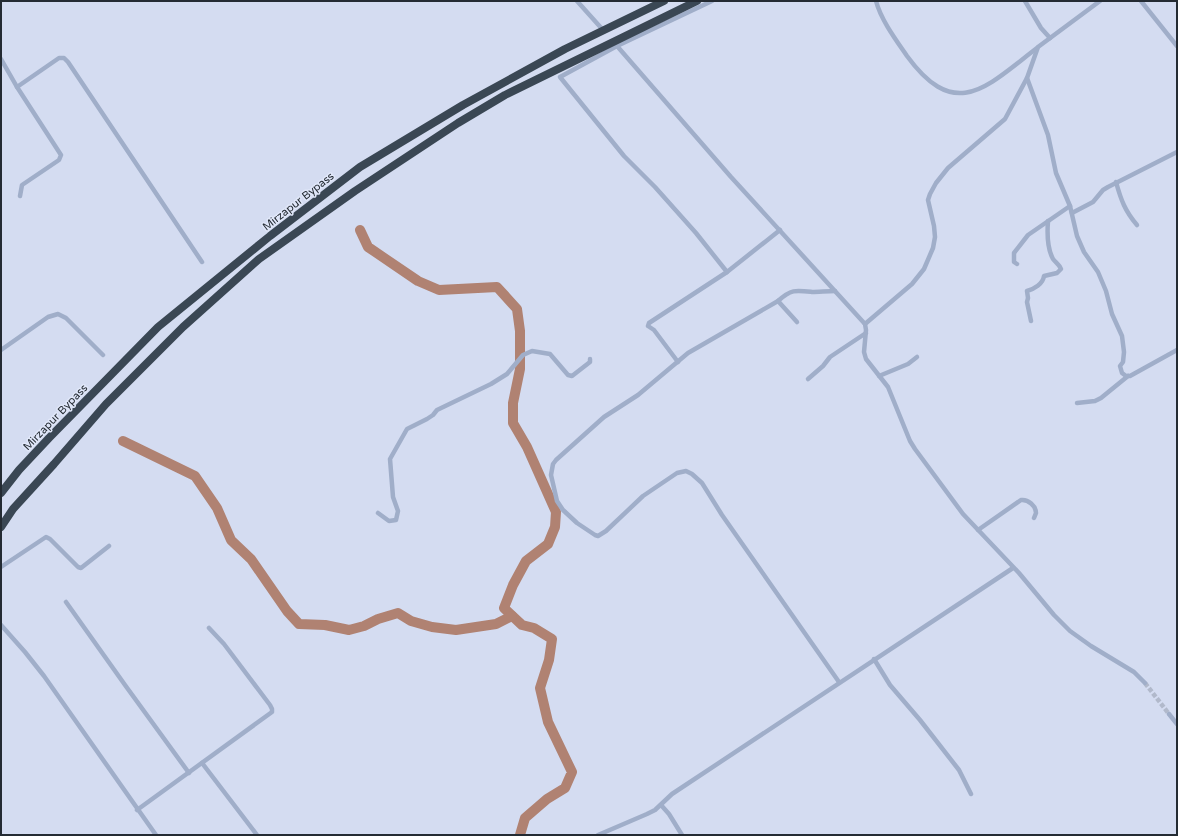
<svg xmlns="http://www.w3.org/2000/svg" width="1178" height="836" viewBox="0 0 1178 836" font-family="'Varela Round',sans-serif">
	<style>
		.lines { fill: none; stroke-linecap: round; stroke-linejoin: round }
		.river { stroke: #b08272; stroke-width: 10 }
		.street-tunnel { stroke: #b1b9cb; stroke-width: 4.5; stroke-dasharray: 4.5 2; stroke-linecap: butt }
		.street { stroke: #a0aec9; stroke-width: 4.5 }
		.highway { stroke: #3a4754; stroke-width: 8 }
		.labels { text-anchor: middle; stroke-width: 3; stroke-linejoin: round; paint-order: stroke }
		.street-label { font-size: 11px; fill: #242b33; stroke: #e0e7f9 }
	</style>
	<rect width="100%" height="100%" fill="#d4dcf1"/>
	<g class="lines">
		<g class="river">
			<path d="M360 230 368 247 418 281 439 290 497 287 517 309 520 331V369L513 403V423L527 447 556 512 555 527 548 544 526 561 513 585 504 608 522 625 534 628 552 639 549 660 540 688 548 722 572 772 565 788 547 799 525 818 520 835"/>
			<path d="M123 441 195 476 217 508 231 540 251 559 287 611 299 624 325 625 349 630 364 626 378 619 398 613 411 621 432 627 456 630 496 624 512 616"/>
		</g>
		<path class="street-tunnel" d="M1145 683 1169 714"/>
		<g class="street">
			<path d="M577 1 603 30"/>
			<path d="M712 1 617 46 560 77 624 156 655 187 696 233 727 272"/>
			<path d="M876 1C881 20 896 40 907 56 956 123 987 86 1037 48"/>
			<path d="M1025 1 1041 28 1050 38"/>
			<path d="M1141 1 1177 46"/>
			<path d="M617 46 731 177 865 324 866 330 864 352 866 359 888 387 910 441 915 449 963 514 1019 573 1054 615 1070 631 1091 646 1134 672 1145 683"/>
			<path d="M1 59 17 87 61 155 59 160 22 185 20 196"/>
			<path d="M1027 78 1048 135 1056 173 1070 206 1077 236 1084 252 1098 272 1106 291 1112 314 1122 336 1124 352 1123 362 1120 366 1122 373 1126 376H1130L1177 350"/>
			<path d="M17 87 59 58H64L68 62 202 262"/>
			<path d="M1116 182C1121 200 1125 211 1137 225"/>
			<path d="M1072 213 1093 202 1103 190 1108 187 1177 152"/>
			<path d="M1017 264 1014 262V253L1028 235 1070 206"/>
			<path d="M835 291C827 291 819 292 812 292 796 290 791 289 778 301L688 353 638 395 604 417 556 460 553 464 551 475 557 501 563 510 577 523 595 535 598 536 606 531 643 496 677 473 686 471 692 474 702 483 722 515 839 682"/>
			<path d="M778 301 797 322"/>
			<path d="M1031 321 1027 302 1028 298 1027 291C1034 289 1043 284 1044 276L1057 273 1061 269C1059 264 1056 263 1053 259 1047 248 1047 234 1048 221"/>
			<path d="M865 324 912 284 924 269 933 248 935 237 934 226 928 200 930 194 936 183 948 168 1005 119 1027 78 1038 47 1100 1"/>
			<path d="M1 350 48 317 58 314 66 318 103 355"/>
			<path d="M678 362 654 330 648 326 649 323 727 272 780 230"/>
			<path d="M879 376 908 364 917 357"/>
			<path d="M808 379 823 366 830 357 866 333"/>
			<path d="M1077 403 1095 401 1101 398 1128 376"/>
			<path d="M378 513 389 521 396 520 398 511 393 497 390 459 407 429 427 419 433 415 437 410 491 384 507 374 523 355 532 351 550 354 568 375 572 376 590 362V359"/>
			<path d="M978 530 1021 500C1028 499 1036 506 1036 513L1034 518"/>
			<path d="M1 567 46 537 50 539 78 567 81 568 109 546"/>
			<path d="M66 602 125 685 189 773"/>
			<path d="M1 625 25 652 44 676 156 835"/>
			<path d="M874 659 890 685 920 720 959 770 971 794"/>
			<path d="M1169 714 1177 724"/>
			<path d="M202 763 257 835"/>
			<path d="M661 805 669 814 682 835"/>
			<path d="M137 810 272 712V709L270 705 224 644 209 628"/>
			<path d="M598 835 647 814 655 810 672 794 1013 568"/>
		</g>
		<g class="highway">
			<path d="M1 493 19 470 49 438 158 327 270 236 360 167 463 105 565 49 664 1"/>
			<path d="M1 527 13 509 54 464 106 404 183 327 259 259 355 191 458 123 505 95 697 1"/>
		</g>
	</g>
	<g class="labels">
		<g class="street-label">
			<text transform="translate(298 201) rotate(-38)" y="4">Mirzapur Bypass</text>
			<text transform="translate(55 417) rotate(-46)" y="4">Mirzapur Bypass</text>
		</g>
	</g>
	<rect width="1178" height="836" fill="none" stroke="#242b33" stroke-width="4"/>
</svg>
